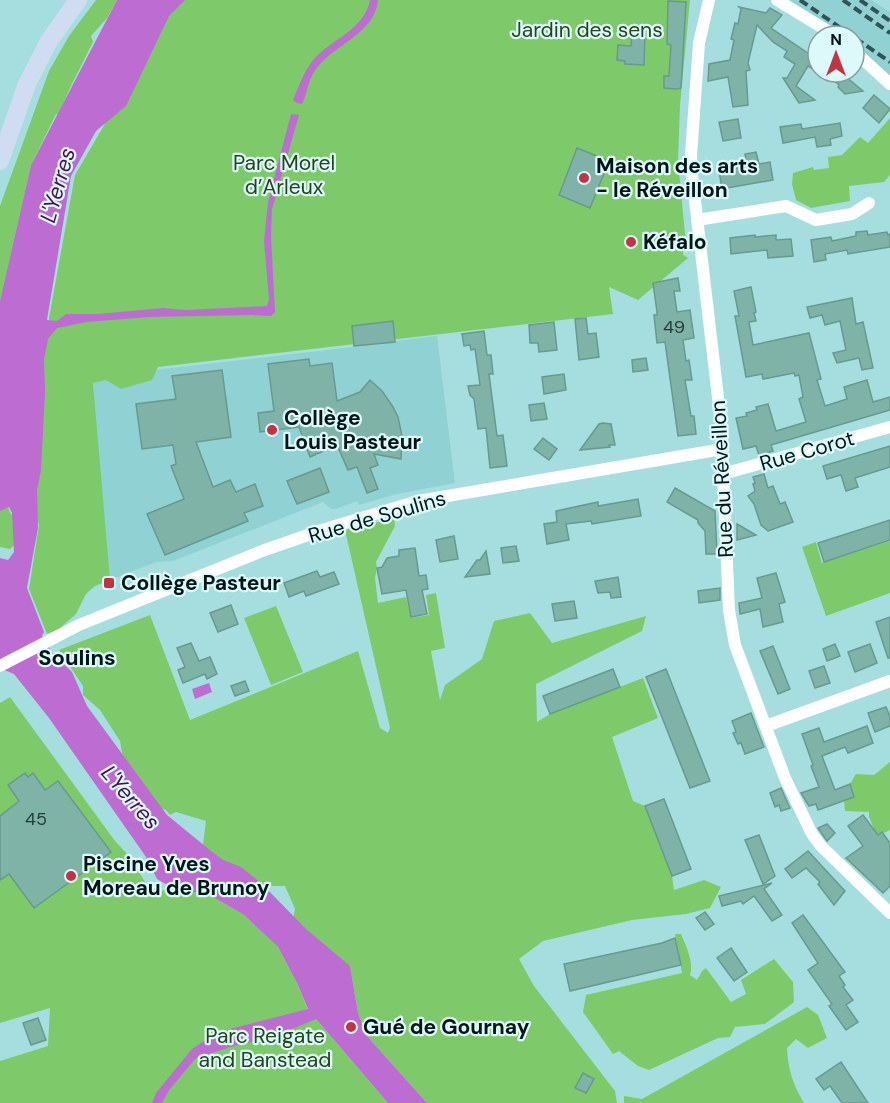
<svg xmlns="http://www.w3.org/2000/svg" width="890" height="1103" viewBox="0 0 890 1103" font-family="'DM Sans',sans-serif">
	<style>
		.built { fill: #90d1d4 }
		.green { fill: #7eca6a }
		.water { fill: #bd6cd1 }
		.building { fill: #7fb3a7; stroke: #679a8f; stroke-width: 1.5 }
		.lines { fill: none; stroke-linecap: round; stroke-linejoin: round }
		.street { stroke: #fff; stroke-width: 12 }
		.secondary { stroke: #d0dcf1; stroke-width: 18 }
		.rail { stroke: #335253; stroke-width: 4; stroke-dasharray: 9 4.5; stroke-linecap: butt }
		.poi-dot { fill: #c43344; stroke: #ddf9fa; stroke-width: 2 }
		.labels { text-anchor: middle; stroke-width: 4.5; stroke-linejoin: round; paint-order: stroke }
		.number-label { font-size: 18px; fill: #203c3a }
		.park-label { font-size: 21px; fill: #23451a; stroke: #ddf9fa }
		.poi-label { font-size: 21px; font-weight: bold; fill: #011516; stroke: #ddf9fa; text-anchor: start }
		.street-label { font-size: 21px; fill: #011516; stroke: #ddf9fa }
		.water-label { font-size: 22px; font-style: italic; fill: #471253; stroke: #ddf9fa }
		.neighbourhood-label { font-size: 22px; font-weight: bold; fill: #011516; stroke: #ddf9fa }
	</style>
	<rect width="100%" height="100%" fill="#a6dee0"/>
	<g class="built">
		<path d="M789 0H871L890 12V79L854 46V36H844Z"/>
		<path d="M393 321 395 341 437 336 455 483 397 494 359 505 357 501 336 509H331L323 502 173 561 156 562 110 580 104 565 93 377 353 347 352 326Z"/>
	</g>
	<g class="green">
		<path d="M96 0H117L107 18 91 36 93 42 71 86 58 115 56 114 31 165 0 302V206L49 71 69 36Z"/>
		<path d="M180 0H690L680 105 678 161 686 244 683 248V255L688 258 638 300 609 287 613 314 158 367 152 380 121 389 106 380 93 383 110 580 95 586 86 594 76 614 59 629 47 634 29 589 39 525 28 495 26 382 48 339 49 318 75 175 175 4Z"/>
		<path d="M890 118V175L884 182 849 186 850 201 811 208 796 200 792 184 793 173 813 167 814 170 829 168 828 157 842 155 860 137 868 143Z"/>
		<path d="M8 506 10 513 14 516 15 545 10 549 0 547V507Z"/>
		<path d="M394 518 395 526 376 562 377 568 375 578 378 603 406 597 411 618 429 615 426 595 436 593 445 648 431 651 440 700 445 685 482 659 494 621 530 613 552 643 646 616 642 631 536 684 537 722 550 714 643 678 658 718 612 737 633 801 645 806 672 876 674 890 704 880 721 887 710 908 686 914 632 920 543 941 519 959 534 986 615 1091 617 1103H427L366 1035 358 1013 350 966 291 929 295 909 285 886H248L202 852 206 821 176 812 170 815 166 810 142 803 127 782 120 741 100 710 83 695V686L59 650 150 615 190 720 358 651 380 728 388 733 390 728 345 530Z"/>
		<path d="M890 541V593L826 616 802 547 816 542 822 563Z"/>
		<path d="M276 606 303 672 271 685 244 618Z"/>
		<path d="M10 697 115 841 130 857 145 882 160 895 163 890 206 893 244 915 278 947 297 983 308 1010 388 1103H0V1061L48 1046 50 1008 0 1023V703Z"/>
		<path d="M890 762V830L877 836 869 817V812L845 811 844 800 854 796 850 784 856 774 874 775Z"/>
		<path d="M675 934H681C686 946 694 962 690 975L697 980 702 971 706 968 731 1002 746 994 741 980 774 959 793 982 794 1002 765 1024 735 1027 730 1037 718 1038 649 1070 638 1066 619 1051 613 1054 583 1012 586 995 682 973Z"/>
		<path d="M807 1007 818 1015 827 1038 808 1048 796 1039 787 1048C788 1069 793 1085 804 1103H624V1096L642 1099Z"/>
	</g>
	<g class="water">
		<path d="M117 0H185L169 16 126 106 96 131 71 176 47 320 57 321 66 314H98L163 308 186 310 267 306 269 299 264 241 268 202 291 114 299 115 272 209 271 235 275 312 271 316 251 315 149 317 87 322 57 328 48 339 44 360 45 392 41 470 37 490 38 528 27 588 44 632 42 636 53 654 72 672 87 706 167 815 211 851 223 860 241 867 261 883 306 929 350 966 358 1013 366 1035 427 1103H388L316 1019 273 1037 237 1045 196 1058 169 1090 162 1103H152L156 1093 192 1049 209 1038 230 1029 308 1009 297 983 278 947 244 915 206 893 178 891 157 879 146 857 49 718 14 674 2 669 0 666V558L8 560 14 552 12 513 9 507 0 511V301L31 165Z"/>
		<path d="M370 0H378C375 34 334 44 316 69 307 81 308 92 302 104L297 103 293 100C299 86 304 71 314 59 333 38 364 30 370 0Z"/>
		<path d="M209 683 212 692 195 699 192 689Z"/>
	</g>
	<g class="building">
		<path d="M668 1 686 2 681 88 676 89 664 88V76H669L671 45 667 44Z"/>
		<path d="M739 7 766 13 770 8 782 15 771 28 818 60 814 70 808 66 796 86 815 100 799 103 783 78H787L795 64 784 57 787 51 773 42 757 25 748 63 750 70 746 71 748 105 733 107 728 77 708 81 709 64 730 60 734 40 731 39 735 23 738 24 741 9Z"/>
		<path d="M632 33 645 34 644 65 625 64V61L617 60 618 45 631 46Z"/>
		<path d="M824 72H840L863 91 845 94 838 87 839 85Z"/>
		<path d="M874 95 890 109 879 123 863 108Z"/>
		<path d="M738 119 741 138 723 141 719 122Z"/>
		<path d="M840 123 842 136 830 139 831 145 817 147 815 137 783 143 780 127 801 124 802 129Z"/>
		<path d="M577 148 609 161 590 208 559 195Z"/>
		<path d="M756 152 759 164 770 162 773 180 722 189 719 171 747 166 745 154Z"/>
		<path d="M867 231 868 235 887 232 888 235 890 234V247L848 254 847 250 825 254 826 260 814 262 811 240 831 237 832 241 856 236V232Z"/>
		<path d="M755 235V237L776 235V240L791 239 793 256 768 258 767 250 731 254 730 238Z"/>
		<path d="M678 278 680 291H674L677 312 690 310 694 338 683 340 686 361 689 360 692 380H685L691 416H694L696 434 678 436 665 342 657 343 654 315H657V312L653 283Z"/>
		<path d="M751 287 756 312 754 313 756 321 749 322 753 345 809 333 821 379 817 380 825 406 847 399 844 387 867 380 873 402 890 397V410L771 445 773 451 759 455 756 446 743 449 736 418 747 416 746 413 757 410 756 407 768 404 776 431 806 422 799 399 803 397 799 375 795 376 794 373 763 379 762 374 746 377 735 316H739L734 291Z"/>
		<path d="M852 298 856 324 863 322 873 368 862 370 859 358 837 363 833 353 846 350 840 321 825 325 822 315 810 318 807 307Z"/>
		<path d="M586 318 588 334 596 333 599 357 579 360 575 319Z"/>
		<path d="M393 321 395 342 354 346 352 326Z"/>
		<path d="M554 322 557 350 539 352 538 343H530L529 325Z"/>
		<path d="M484 331 487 355H491L493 374H489L497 436 503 435 507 466 490 468 486 428 478 429 474 399 470 395 468 386 480 385 475 349 471 350 470 345 464 346 462 334Z"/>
		<path d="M646 358 648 370 633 372 632 360Z"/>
		<path d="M309 359 310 366 332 363 337 401 360 392 370 380 382 391 393 407 398 417 402 436 401 459 374 454 378 465 370 468 378 489 367 493 357 467 348 470 337 445 310 457 299 427 260 432 258 413 274 411 268 364Z"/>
		<path d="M222 370 231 437 196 442 213 487 230 480 236 492 255 484 263 506 244 513 248 521 165 555 147 514 184 499 171 466 176 464 173 445 142 449 136 404 176 399 172 376Z"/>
		<path d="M564 374 566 390 544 394 542 377Z"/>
		<path d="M544 403 547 419 531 421 529 405Z"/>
		<path d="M603 423 611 424 615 445H609L610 447 580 450 599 424Z"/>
		<path d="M543 438 557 449 549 460 534 449Z"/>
		<path d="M890 446V467L855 478 858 487 846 491 841 475 827 479 823 466Z"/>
		<path d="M320 468 329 492 297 504 287 481Z"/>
		<path d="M764 474 768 488 773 486 780 504 785 502 793 522 768 531 761 525 754 504 748 496 755 491 753 484 755 483 753 477Z"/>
		<path d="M675 488 715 511 717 554H706L705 531 698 523V520L667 502Z"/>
		<path d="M638 499 641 516 592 524 591 521 566 524 569 540 547 544 544 524 557 522 556 511 598 502V506Z"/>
		<path d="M890 520V540L824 562 818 543Z"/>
		<path d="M737 524 756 535 737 540Z"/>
		<path d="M454 536 458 559 440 562 436 540Z"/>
		<path d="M516 546 519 561 503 563 501 548Z"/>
		<path d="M415 548 419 576 426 575 428 589 422 590 427 614 411 617 406 590 382 594 377 568 382 567 387 558 399 556V550Z"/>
		<path d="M486 551 490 574 465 577 477 560H480Z"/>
		<path d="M317 571 320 577 334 572 339 584 306 596 304 591 289 597 284 583Z"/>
		<path d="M776 573 785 602 779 604 783 622 763 627 760 609 740 614 739 603 762 598 757 578Z"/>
		<path d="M618 577 621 597 611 598 610 592 598 593 595 581Z"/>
		<path d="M720 588V600L699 603 698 591Z"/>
		<path d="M574 601 577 618 555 621 552 604Z"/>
		<path d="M231 605 238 624 218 632 210 613Z"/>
		<path d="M890 617V658H888L876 622Z"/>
		<path d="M191 643 199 661 210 657 217 674 207 679 205 674 183 683 178 670 185 667 177 648Z"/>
		<path d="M835 644 840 656 827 661 823 649Z"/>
		<path d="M870 644 877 663 855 672 848 652Z"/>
		<path d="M773 646 790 689 778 694 760 651Z"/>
		<path d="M824 666 830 683 815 688 809 671Z"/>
		<path d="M613 669 620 687 550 714 543 696Z"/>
		<path d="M666 669 710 781 690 788 646 677Z"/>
		<path d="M245 681 249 691 235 696 231 686Z"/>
		<path d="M886 707 890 716V726L875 732 868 713Z"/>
		<path d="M751 713 764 747 745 754 741 743 738 744 733 733 736 732 732 721Z"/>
		<path d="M867 726 873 743 848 753 845 747 822 756 835 790 850 784 854 797 818 810 816 804 809 806 801 793 819 787 811 766 813 765 802 734 819 728 824 742Z"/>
		<path d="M25 773 28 777 33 773 45 790 58 781 111 852 34 908 9 874 0 880V816L19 801 8 785Z"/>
		<path d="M781 788 790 808 781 811 779 805 775 807 770 793Z"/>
		<path d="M664 799 691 869 672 876 645 806Z"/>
		<path d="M863 815 878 835 882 832 890 843V886L883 893 846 858 863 846 848 826Z"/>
		<path d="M827 824 835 833 827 841 818 828Z"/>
		<path d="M759 835 775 876 763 884 745 840Z"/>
		<path d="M808 851 845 891 834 905 818 884 820 882 806 868 792 878 785 869Z"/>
		<path d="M772 883 764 889 782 915 772 921 754 896 743 904 741 901 722 906 719 896Z"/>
		<path d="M705 912 714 924 705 930 696 918Z"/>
		<path d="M803 915 845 972 839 976 845 985 843 987 853 1000 846 1005 858 1022 846 1030 829 1006 832 1004 808 970 818 963 792 923Z"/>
		<path d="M675 938 681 965 570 991 564 964 662 943Z"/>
		<path d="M731 948 747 972 734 981 717 958Z"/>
		<path d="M38 1018 46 1040 31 1045 23 1023Z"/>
		<path d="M841 1062 868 1103H842L830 1086 824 1090 816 1079Z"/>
		<path d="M583 1073 594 1079 586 1093 575 1088Z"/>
	</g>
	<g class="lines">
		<g class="street">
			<path d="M709 0 699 43 691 155 692 175 721 423 729 610 735 645 785 778 812 834 821 846 890 913"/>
			<path d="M777 0 836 36"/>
			<path d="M854 51 890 84"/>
			<path d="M697 220 786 206 816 220 852 214 869 203"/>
			<path d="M723 474 890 427"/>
			<path d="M0 666 79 625 262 551 325 529 418 501 723 449"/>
			<path d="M766 726 890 681"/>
		</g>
		<path class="secondary" d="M0 161 27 84 49 41 78 0"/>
		<g class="rail">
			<path d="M800 0 890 62"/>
			<path d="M843 0 890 33"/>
			<path d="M860 0 890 21"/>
		</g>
	</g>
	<g class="poi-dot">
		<circle cx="584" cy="178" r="6"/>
		<circle cx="631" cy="242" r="6"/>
		<circle cx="272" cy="430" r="6"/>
		<rect x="103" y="577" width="12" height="12" rx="3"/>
		<circle cx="71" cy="876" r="6"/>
		<circle cx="351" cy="1027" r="6"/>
	</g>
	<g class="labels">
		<g class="number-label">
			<text x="674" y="333">49</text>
			<text x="36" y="825">45</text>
		</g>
		<g class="park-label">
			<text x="587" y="37">Jardin des sens</text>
			<text x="284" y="170">Parc Morel<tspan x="284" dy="24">d’Arleux</tspan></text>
			<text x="265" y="1043">Parc Reigate<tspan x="265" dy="24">and Banstead</tspan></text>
		</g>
		<g class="poi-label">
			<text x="596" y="173">Maison des arts<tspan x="596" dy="24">- le Réveillon</tspan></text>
			<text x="643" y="249">Kéfalo</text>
			<text x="284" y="425">Collège<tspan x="284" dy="24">Louis Pasteur</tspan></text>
			<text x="121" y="590">Collège Pasteur</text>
			<text x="83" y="871">Piscine Yves<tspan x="83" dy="24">Moreau de Brunoy</tspan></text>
			<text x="363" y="1034">Gué de Gournay</text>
		</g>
		<g class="street-label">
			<text transform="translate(807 451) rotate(-16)" y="7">Rue Corot</text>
			<text transform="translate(722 479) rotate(-93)" y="7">Rue du Réveillon</text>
			<text transform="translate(377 517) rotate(-16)" y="7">Rue de Soulins</text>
		</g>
		<g class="water-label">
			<text transform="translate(57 185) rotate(-74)" y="8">L'Yerres</text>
			<text transform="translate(131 797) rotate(49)" y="8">L'Yerres</text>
		</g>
		<g class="neighbourhood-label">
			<text x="77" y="665">Soulins</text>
		</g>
	</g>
	<g transform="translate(836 54)"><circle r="28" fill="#ddf9fa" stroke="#859e9f" stroke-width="1.5"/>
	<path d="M0-4.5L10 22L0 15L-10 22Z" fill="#c43344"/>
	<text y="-9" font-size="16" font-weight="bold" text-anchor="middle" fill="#011516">N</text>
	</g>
</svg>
